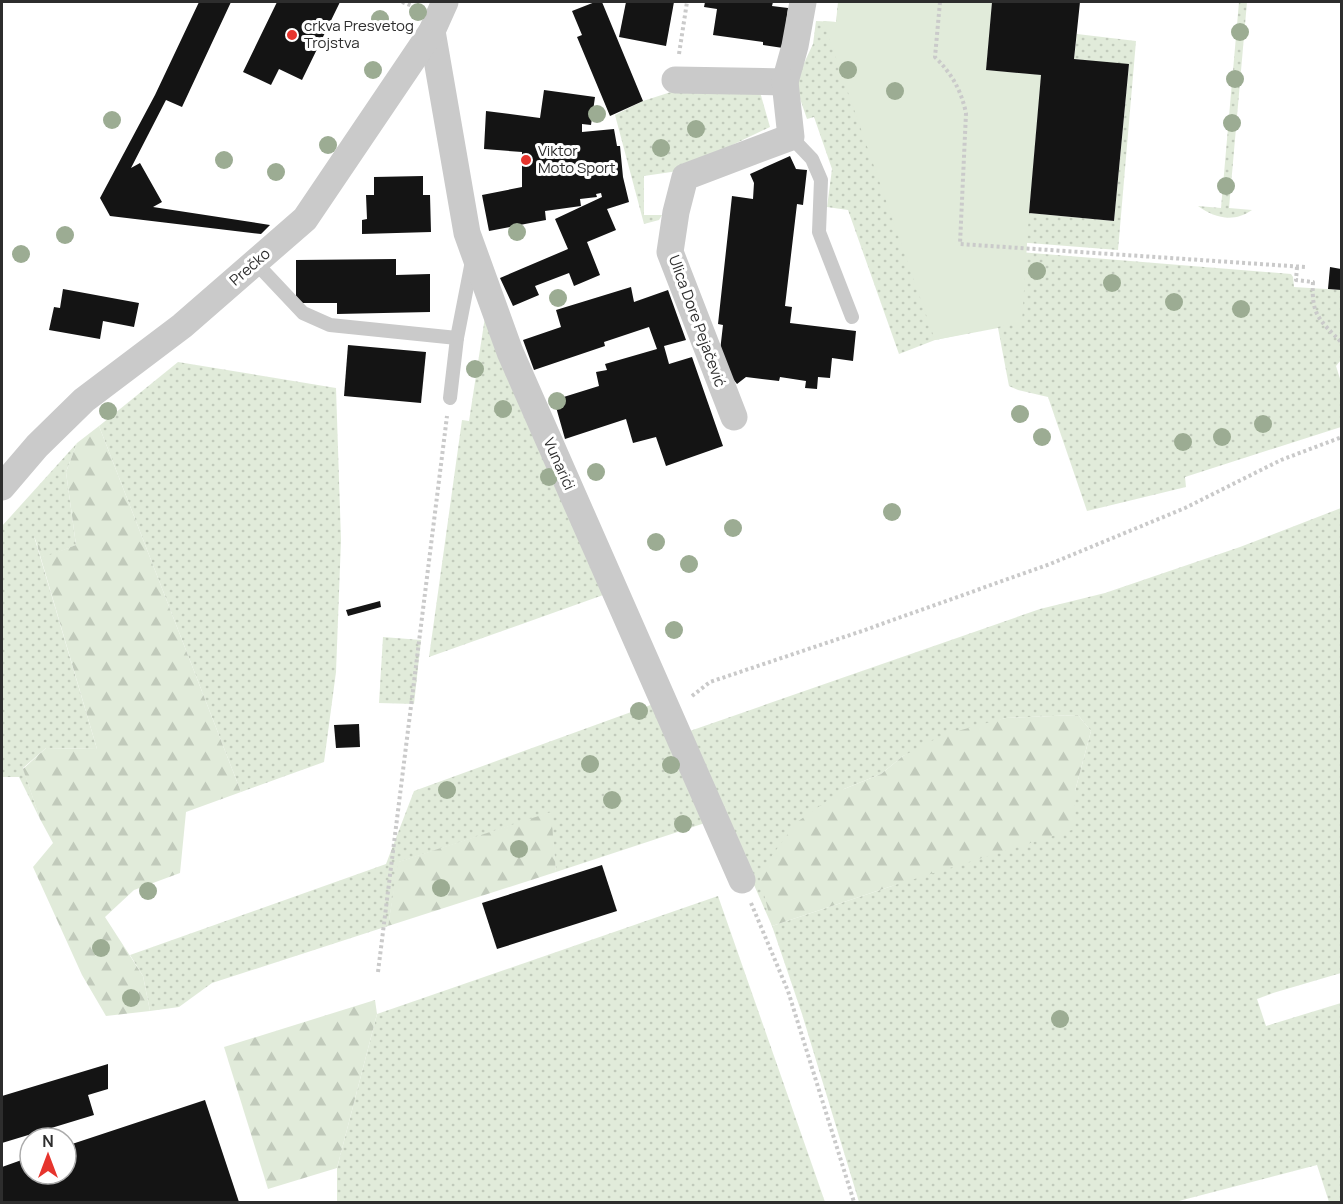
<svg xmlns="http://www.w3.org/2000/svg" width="1343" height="1204" viewBox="0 0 1343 1204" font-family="Manrope,sans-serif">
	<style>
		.grass { fill: url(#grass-dots); fill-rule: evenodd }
		.forest { fill: url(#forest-firs) }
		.park { fill: #e1ebda }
		.building { fill: #141414 }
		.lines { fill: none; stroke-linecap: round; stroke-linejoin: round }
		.path { stroke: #cacaca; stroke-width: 4; stroke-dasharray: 3 3; stroke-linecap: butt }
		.service { stroke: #cacaca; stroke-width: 14 }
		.minor { stroke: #cacaca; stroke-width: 27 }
		.tree { fill: #9cac93 }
		.poi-dot { fill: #e6342d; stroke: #fff; stroke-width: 2 }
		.labels { text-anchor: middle; stroke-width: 6; stroke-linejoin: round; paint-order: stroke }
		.poi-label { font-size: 15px; fill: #2d2d2d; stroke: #fff; text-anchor: start }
		.street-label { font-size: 15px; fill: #2d2d2d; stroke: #fff }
	</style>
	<defs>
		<pattern id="grass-dots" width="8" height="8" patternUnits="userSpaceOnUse" patternTransform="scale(1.5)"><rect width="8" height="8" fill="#e1ebda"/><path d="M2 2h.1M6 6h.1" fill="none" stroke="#c1cabb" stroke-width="1.8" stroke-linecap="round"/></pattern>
		<pattern id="forest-firs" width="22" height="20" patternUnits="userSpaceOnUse" patternTransform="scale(1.5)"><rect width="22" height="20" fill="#e1ebda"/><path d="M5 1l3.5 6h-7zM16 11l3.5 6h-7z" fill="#c1cabb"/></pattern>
	</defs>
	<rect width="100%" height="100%" fill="#fff"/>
	<g class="grass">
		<path d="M838 2H935L970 248 1291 274 1293 277 1294 287 1341 290V360L1336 366 1341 382V427L1185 477 1186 487 1087 511 1048 397 1018 390 1009 386 998 328 935 340 899 354 848 210 827 207 832 169 814 117 807 119 798 93 797 78 813 44 816 21 836 22Z"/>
		<path d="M992 2 986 70 1041 75 1029 213 1114 221 1129 65 1074 59 1077 34 1136 41 1118 250 964 238Z"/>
		<path d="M1239 2H1247L1229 208 1252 210C1234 223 1214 218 1198 206L1221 208Z"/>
		<path d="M671 92H760L770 127 678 171 644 176V215H662L659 220 644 224 615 115 643 101Z"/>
		<path d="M485 317 606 594 429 657 462 420 469 421Z"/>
		<path d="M178 362 336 388 341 540 336 672 324 762 241 792 99 426Z"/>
		<path d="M77 443 66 472 76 545 44 558 34 536 97 749 46 748 23 768 40 819 19 777H2V526Z"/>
		<path d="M1341 508V973L1273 993 1257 999 1266 1026 1341 1003V1202H1329L1317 1165 1175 1202H859L802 1014 772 926 687 732 1040 609 1105 593 1240 547ZM1078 715 1091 731 1075 791 892 886 772 926 844 789 881 774 903 756 1005 718Z"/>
		<path d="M383 637 421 640 414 704 379 703Z"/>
		<path d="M656 703 708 822 556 872 550 813 399 862 388 926 212 983 179 1007 150 1011 143 976 130 955 386 864 414 791Z"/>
		<path d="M718 896 825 1202H337V1168L377 1014Z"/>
	</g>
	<g class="forest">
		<path d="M99 426 241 792 186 812 180 873 134 890 105 917 143 976 150 1011 106 1016 82 975 33 867 53 843 40 819 23 769 46 748 97 749 32 528 44 557 76 545 66 472 77 443Z"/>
		<path d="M1078 715 1091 731 1075 791V829L892 886 772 926 760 878 773 854 797 822 844 789 881 774 903 756 943 735 1005 718Z"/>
		<path d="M551 812 556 872 388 926 398 862Z"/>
		<path d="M375 1000 377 1014 337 1168 268 1189 224 1047Z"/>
	</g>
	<path class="park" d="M839 2H992L986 70 1041 75 1029 213 1022 322 935 340 823 21 836 22Z"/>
	<g class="building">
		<path d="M199 2H231L182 107 166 100 131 168 140 163 162 202 153 207 270 225 261 234 110 216 100 198 155 95Z"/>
		<path d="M277 2H340L302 80 279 69 271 85 243 72Z"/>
		<path d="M595 2H602L643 101 610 116 577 37 582 35 572 11Z"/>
		<path d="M626 2H674L666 46 619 37Z"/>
		<path d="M705 2H773L772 6 788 8 783 48 763 45V42L713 35 717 9 704 7Z"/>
		<path d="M992 2H1080L1074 59 1129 64 1114 221 1029 213 1041 75 986 70Z"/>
		<path d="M544 90 595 97 591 125 582 124V132L614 129 617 146H620L623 177 629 202 607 209 616 230 587 242 600 275 574 286 569 273 535 286 539 295 513 306 500 278 568 249 555 219 602 197 601 193 596 194 597 197 580 199 581 206 545 211 546 220 489 231 482 195 522 187V152L484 149 486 111 540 118Z"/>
		<path d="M790 156 796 169 807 170 803 205 797 204 785 306 792 307 790 323 856 331 853 361 832 358 830 378 818 377 817 389 805 388 806 381 780 377 779 381 746 377 737 384 714 355 720 351 723 325 718 324 732 196 753 199 754 183 750 174Z"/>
		<path d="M423 176V195H430L431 232 362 234V220L367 219 366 195H374V177Z"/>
		<path d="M396 259V275L430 274V312L337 314V303H296V260Z"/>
		<path d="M1330 267 1341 269V290L1328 289Z"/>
		<path d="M631 287 634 302 668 290 686 340 664 346 669 364 692 357 723 446 666 466 656 437 633 443 626 419 565 439 554 400 599 386 596 372 607 370 605 364 657 349 649 327 604 342 605 346 534 370 523 340 561 327 556 310Z"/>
		<path d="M63 289 139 303 134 327 103 321 100 339 49 330 54 307 60 308Z"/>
		<path d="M348 345 426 352 421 403 344 396Z"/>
		<path d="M380 601 381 607 348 616 346 610Z"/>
		<path d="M359 724 360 747 336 748 334 725Z"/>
		<path d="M602 865 617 911 497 949 482 903Z"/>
		<path d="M108 1064V1089L88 1095 94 1115 2 1143V1096Z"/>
		<path d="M205 1100 239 1202H2V1167L30 1157V1174H66V1146Z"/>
	</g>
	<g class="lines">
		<g class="path">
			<path d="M402 2 415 7"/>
			<path d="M940 2 935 57C952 74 961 90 966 113L960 244 1305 267"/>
			<path d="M679 54 687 2"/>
			<path d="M1297 267 1296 280 1313 282C1311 316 1320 320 1342 343"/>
			<path d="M692 696 710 682 862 631 1050 564 1185 508 1281 460 1342 437"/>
			<path d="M751 903 788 991 854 1202"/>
			<path d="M378 972 447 416"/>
		</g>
		<g class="service">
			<path d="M791 137 812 159 821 180 819 232 852 317"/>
			<path d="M255 262 303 313 330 325 457 338"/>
			<path d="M450 398 457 338 472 261"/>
		</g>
		<g class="minor">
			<path d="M432 31 467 233 510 352 742 880"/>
			<path d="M675 80 785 82 795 46 803 2"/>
			<path d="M734 417 670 252 676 212 685 177 791 137 785 82"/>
			<path d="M2 487 37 446 84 400 182 326 305 219 432 31 445 2"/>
		</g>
	</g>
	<g class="tree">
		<circle cx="418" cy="12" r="9"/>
		<circle cx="380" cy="19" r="9"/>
		<circle cx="1240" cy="32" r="9"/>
		<circle cx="373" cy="70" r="9"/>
		<circle cx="848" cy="70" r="9"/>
		<circle cx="1235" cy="79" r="9"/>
		<circle cx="895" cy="91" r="9"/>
		<circle cx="597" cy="114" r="9"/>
		<circle cx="112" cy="120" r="9"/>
		<circle cx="1232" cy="123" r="9"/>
		<circle cx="696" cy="129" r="9"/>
		<circle cx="328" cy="145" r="9"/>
		<circle cx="661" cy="148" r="9"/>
		<circle cx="224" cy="160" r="9"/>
		<circle cx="276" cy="172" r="9"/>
		<circle cx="1226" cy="186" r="9"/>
		<circle cx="517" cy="232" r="9"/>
		<circle cx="65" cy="235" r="9"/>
		<circle cx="21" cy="254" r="9"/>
		<circle cx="1037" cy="271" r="9"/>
		<circle cx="1112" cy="283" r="9"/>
		<circle cx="558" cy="298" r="9"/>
		<circle cx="1174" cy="302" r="9"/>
		<circle cx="1241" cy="309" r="9"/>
		<circle cx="475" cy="369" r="9"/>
		<circle cx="557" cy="401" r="9"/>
		<circle cx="503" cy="409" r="9"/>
		<circle cx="108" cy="411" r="9"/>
		<circle cx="1020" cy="414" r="9"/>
		<circle cx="1263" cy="424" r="9"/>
		<circle cx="1042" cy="437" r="9"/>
		<circle cx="1222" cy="437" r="9"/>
		<circle cx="1183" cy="442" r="9"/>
		<circle cx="596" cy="472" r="9"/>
		<circle cx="549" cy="477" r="9"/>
		<circle cx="892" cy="512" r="9"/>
		<circle cx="733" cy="528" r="9"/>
		<circle cx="656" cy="542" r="9"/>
		<circle cx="689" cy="564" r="9"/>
		<circle cx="674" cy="630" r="9"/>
		<circle cx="639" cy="711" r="9"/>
		<circle cx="590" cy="764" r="9"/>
		<circle cx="671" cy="765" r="9"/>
		<circle cx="447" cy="790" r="9"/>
		<circle cx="612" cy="800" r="9"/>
		<circle cx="683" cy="824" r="9"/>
		<circle cx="519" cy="849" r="9"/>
		<circle cx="441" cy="888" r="9"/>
		<circle cx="148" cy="891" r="9"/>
		<circle cx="101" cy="948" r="9"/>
		<circle cx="131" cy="998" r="9"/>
		<circle cx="1060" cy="1019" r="9"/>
	</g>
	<g class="poi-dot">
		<circle cx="292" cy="35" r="6"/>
		<circle cx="526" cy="160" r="6"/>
	</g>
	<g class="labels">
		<g class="poi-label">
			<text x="304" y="31">crkva Presvetog<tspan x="304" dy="17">Trojstva</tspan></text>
			<text x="538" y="156">Viktor<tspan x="538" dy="17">Moto Sport</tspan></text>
		</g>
		<g class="street-label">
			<text transform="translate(250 267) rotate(-41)" y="5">Prečko</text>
			<text transform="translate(697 321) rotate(70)" y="5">Ulica Dore Pejačević</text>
			<text transform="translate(559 464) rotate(66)" y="5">Vunarići</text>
		</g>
	</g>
	<rect width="1343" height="1204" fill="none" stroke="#2d2d2d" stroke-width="6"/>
	<g transform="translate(48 1156)"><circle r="28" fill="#ffffff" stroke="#ababab" stroke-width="1.5"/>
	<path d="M0-4.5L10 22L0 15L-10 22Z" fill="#e6342d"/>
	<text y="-9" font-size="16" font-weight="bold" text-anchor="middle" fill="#2d2d2d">N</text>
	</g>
</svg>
